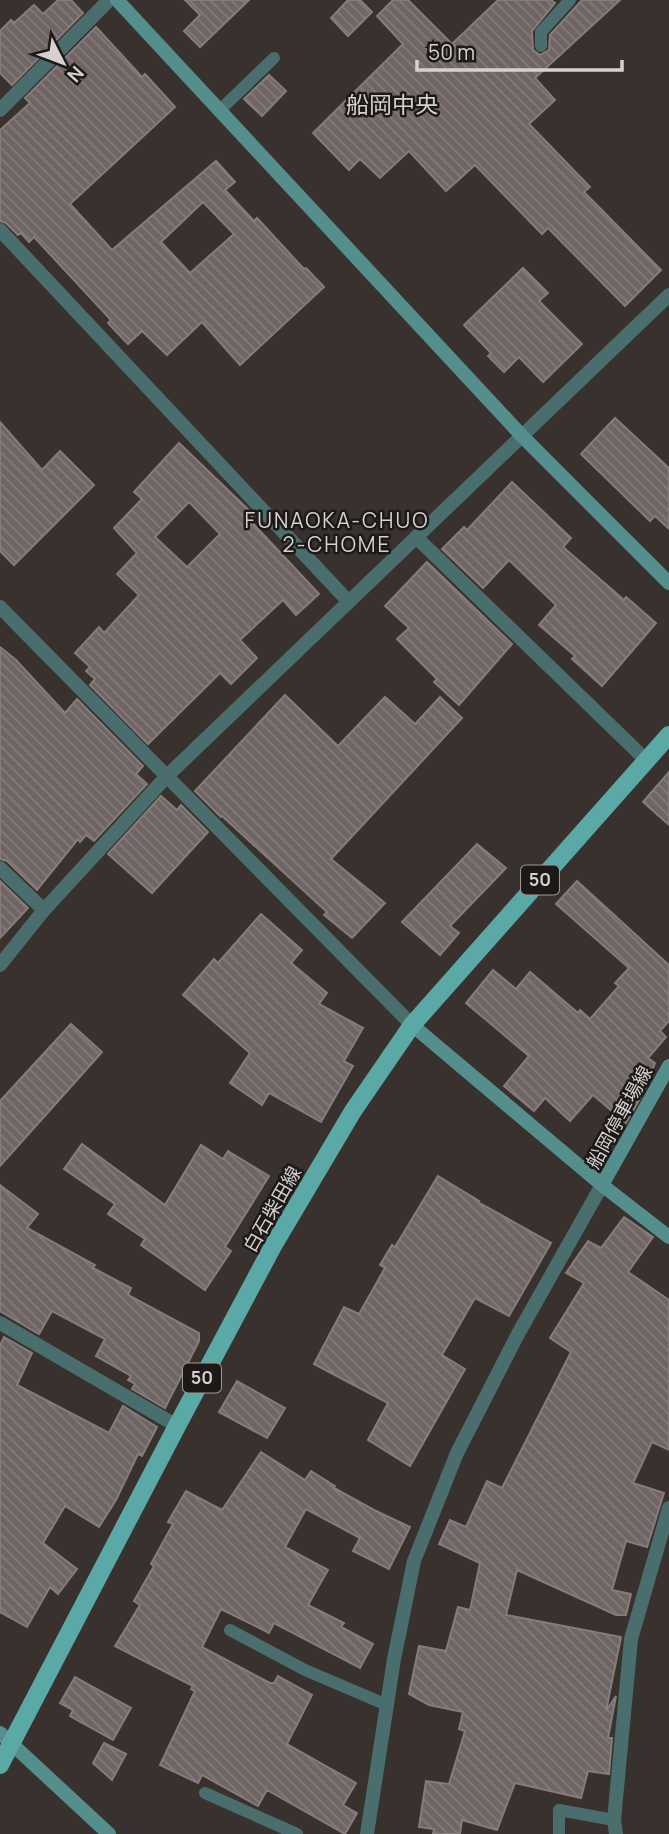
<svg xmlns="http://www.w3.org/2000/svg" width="669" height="1834" viewBox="0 0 669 1834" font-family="Manrope,'Noto Sans JP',sans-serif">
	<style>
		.building { fill: url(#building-back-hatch); stroke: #857c7b; stroke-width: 2; fill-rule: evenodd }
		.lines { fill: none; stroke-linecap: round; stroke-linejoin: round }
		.lane { stroke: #4a6e6d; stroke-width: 12 }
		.street { stroke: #4a6e6d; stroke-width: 14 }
		.secondary { stroke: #548f8d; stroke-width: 14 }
		.primary { stroke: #5ba9a6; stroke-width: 18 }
		.labels { text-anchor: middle; stroke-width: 5; stroke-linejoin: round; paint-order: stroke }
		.shield { fill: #1c1918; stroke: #9e9a98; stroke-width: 2 }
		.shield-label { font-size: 18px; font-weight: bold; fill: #d6d1cf }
		.street-label { font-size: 19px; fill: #d6d1cf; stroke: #1c1918 }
		.neighbourhood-label { font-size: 21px; letter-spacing: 2px; fill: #d6d1cf; stroke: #1c1918 }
		.quarter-label { font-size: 23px; fill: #d6d1cf; stroke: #1c1918 }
	</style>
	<defs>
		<pattern id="building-back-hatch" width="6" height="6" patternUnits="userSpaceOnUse" patternTransform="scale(1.75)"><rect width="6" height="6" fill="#6f6564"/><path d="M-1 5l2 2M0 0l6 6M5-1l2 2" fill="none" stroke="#837a79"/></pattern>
	</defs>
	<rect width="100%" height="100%" fill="#38312d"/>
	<g class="building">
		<path d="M58 0H71L83 13 12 85 0 73V31L11 20 14 23 34 5 43 14Z"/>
		<path d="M185 0H249L200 47 184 31 200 15Z"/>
		<path d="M348 0H360L372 12 348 36 331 18Z"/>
		<path d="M393 0H408L452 44 498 0H551L555 3 532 31 533 50 540 55 549 50 550 35 582 0H620L535 78 555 100 529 124 590 187 584 192 661 270 625 306 548 228 542 234 475 165 446 191 409 151 380 178 360 159 349 170 313 133 403 44 377 16Z"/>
		<path d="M96 27 142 77 145 74 175 107 70 204 112 250 216 161 235 182 225 190 254 221 257 218 304 269 306 268 324 287 240 365 202 322 167 355 142 331 128 344 108 323 111 320 34 237 29 242 21 233 18 235 6 223 0 221V130L30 103 25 98ZM203 202 234 234 190 273 161 242Z"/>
		<path d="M269 75 286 91 262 116 244 99Z"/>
		<path d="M523 268 548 293 539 301 582 344 543 382 519 357 504 372 488 356 491 353 464 325Z"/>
		<path d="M615 418 669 468V529L655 516 650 521 581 454Z"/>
		<path d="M0 422 42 470 60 451 94 485 14 565 0 551Z"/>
		<path d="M179 443 254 515 249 519 319 594 296 615 283 600 240 640 257 658 231 684 220 673 148 744 90 685 95 679 86 671 90 667 75 653 99 627 104 633 139 595 117 574 137 553 114 528 142 499 134 492ZM189 502 220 534 187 567 155 537Z"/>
		<path d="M512 482 571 538 563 547 624 600 626 597 656 623 602 686 572 659 575 656 539 625 556 605 509 560 483 588 442 549 464 527 467 530Z"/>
		<path d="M427 562 512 644 459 705 434 682 437 679 397 639 409 628 385 606Z"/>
		<path d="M0 647 16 660 65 713 77 699 143 766 136 774 147 784 94 841 86 835 80 842 78 839 37 890 7 861 0 859Z"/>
		<path d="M285 695 338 746 385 697 415 724 440 697 462 718 331 859 385 903 352 938 324 915 327 912 222 816 221 817 195 791Z"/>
		<path d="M669 772V825L643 802Z"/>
		<path d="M161 796 177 810 181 805 208 832 152 893 108 854Z"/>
		<path d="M477 844 506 868 450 926 459 933 440 955 402 922Z"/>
		<path d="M0 881 28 908 0 938Z"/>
		<path d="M577 881 669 965V1021L660 1031 666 1037 648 1058 655 1063 642 1095 626 1123 593 1095 570 1121 545 1098 534 1111 504 1086 529 1056 466 1003 493 970 516 989 530 972 578 1013 580 1010 590 1019 619 986 615 983 629 968 556 904Z"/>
		<path d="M261 914 302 950 291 963 327 993 319 1004 363 1028 344 1061 353 1066 321 1122 269 1093 262 1105 230 1083 250 1053 183 995 214 959 218 963Z"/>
		<path d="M71 1024 102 1052 0 1166V1101Z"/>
		<path d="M82 1144 165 1205 201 1145 223 1159 228 1151 269 1176 225 1247 231 1251 205 1290 141 1245 145 1239 108 1214 115 1204 64 1169Z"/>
		<path d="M438 1176 479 1201 478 1202 551 1243 509 1316 475 1298 442 1355 465 1369 410 1466 368 1440 388 1403 314 1364 344 1307 359 1314 385 1268 380 1265 392 1245 395 1247Z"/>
		<path d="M0 1185 38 1214 27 1228 95 1265 93 1268 131 1288 128 1295 199 1333V1341L165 1408 132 1389 135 1384 128 1380 131 1376 96 1356 105 1339 52 1311 39 1334 0 1311Z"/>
		<path d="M624 1217 653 1237 628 1272 669 1300V1450L652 1442 633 1483 664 1493 647 1547 626 1541 612 1590 631 1594 626 1615H616L517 1570 506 1615 621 1637 606 1711 616 1696 608 1738H612L609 1774 588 1771 581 1798 515 1783 497 1830 462 1820 460 1834H433L434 1829 419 1827 426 1781 449 1784 465 1731 459 1729 463 1712 429 1705 409 1694 419 1646 446 1651 458 1607 470 1610 480 1563 439 1544 450 1520 466 1527 487 1481 502 1488 571 1352 550 1338 584 1283 566 1273 588 1241 601 1248Z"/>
		<path d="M4 1337 32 1353 17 1385 109 1433 123 1406 157 1427 142 1456 138 1454 116 1500 99 1527 65 1506 43 1543 77 1569 58 1594 50 1587 27 1627 0 1612V1346Z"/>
		<path d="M237 1381 285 1408 267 1438 219 1412Z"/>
		<path d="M261 1452 305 1480 311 1471 335 1486 334 1488 374 1510 410 1527 389 1569 353 1551 360 1538 306 1509 285 1547 328 1570 308 1605 344 1623 341 1627 373 1644 360 1668 274 1623 269 1633 221 1609 202 1647 270 1683H274L278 1676 312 1695 287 1744 356 1783 343 1805 357 1813 345 1834 267 1790 258 1806 202 1775 198 1783 160 1765 195 1691 191 1689 193 1686 115 1646 140 1605 134 1601 154 1566 151 1564 173 1524 168 1522 186 1491 222 1510Z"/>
		<path d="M75 1677 131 1708 113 1740 70 1716 73 1710 60 1703Z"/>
		<path d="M104 1743 126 1754 112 1780 93 1763Z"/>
	</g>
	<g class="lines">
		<g class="lane">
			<path d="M541 46V32L570 0"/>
			<path d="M219 111 274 58"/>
			<path d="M230 1630 305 1670 387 1705"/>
			<path d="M205 1793 297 1834"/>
			<path d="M559 1834V1810L614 1820"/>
		</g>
		<g class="street">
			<path d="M0 110 109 0"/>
			<path d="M0 230 349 602"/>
			<path d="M416 537 646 760"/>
			<path d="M0 607 412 1025"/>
			<path d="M0 868 44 910"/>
			<path d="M0 965 44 910 167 776 669 295"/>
			<path d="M0 1323 177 1426"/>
			<path d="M367 1834 394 1659 414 1561 457 1453 518 1334 602 1185"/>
			<path d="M616 1834 614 1820 631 1639 669 1508"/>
		</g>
		<g class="secondary">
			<path d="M117 0 523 437 669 583"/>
			<path d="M412 1025 602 1185 669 1237"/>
			<path d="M602 1185 669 1066"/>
			<path d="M0 1733 109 1834"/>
		</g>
		<path class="primary" d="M0 1765 177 1426 273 1246 353 1111 412 1025 669 735"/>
	</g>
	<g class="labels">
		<g class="shield">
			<rect x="521" y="865.5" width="38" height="29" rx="5"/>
			<rect x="183" y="1363.5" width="38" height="29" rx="5"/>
		</g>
		<g class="shield-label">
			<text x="540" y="886">50</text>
			<text x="202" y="1384">50</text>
		</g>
		<g class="street-label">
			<text transform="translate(619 1117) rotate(-61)" y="7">船岡停車場線</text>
			<text transform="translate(272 1209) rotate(-60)" y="7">白石柴田線</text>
		</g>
		<g class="neighbourhood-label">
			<text x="337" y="528">FUNAOKA-CHUO<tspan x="337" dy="24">2-CHOME</tspan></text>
		</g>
		<g class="quarter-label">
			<text x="392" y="113">船岡中央</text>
		</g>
	</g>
	<g transform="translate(63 63) rotate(132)" stroke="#1c1918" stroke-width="5" paint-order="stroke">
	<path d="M0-5L12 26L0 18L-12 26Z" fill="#d6d1cf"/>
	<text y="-10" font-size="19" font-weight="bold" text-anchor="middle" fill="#d6d1cf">N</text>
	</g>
	<path d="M417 60v10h205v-10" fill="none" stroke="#d6d1cf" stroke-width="3.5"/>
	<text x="428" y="60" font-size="21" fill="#d6d1cf" stroke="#1c1918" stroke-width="5" paint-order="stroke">50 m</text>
</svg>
